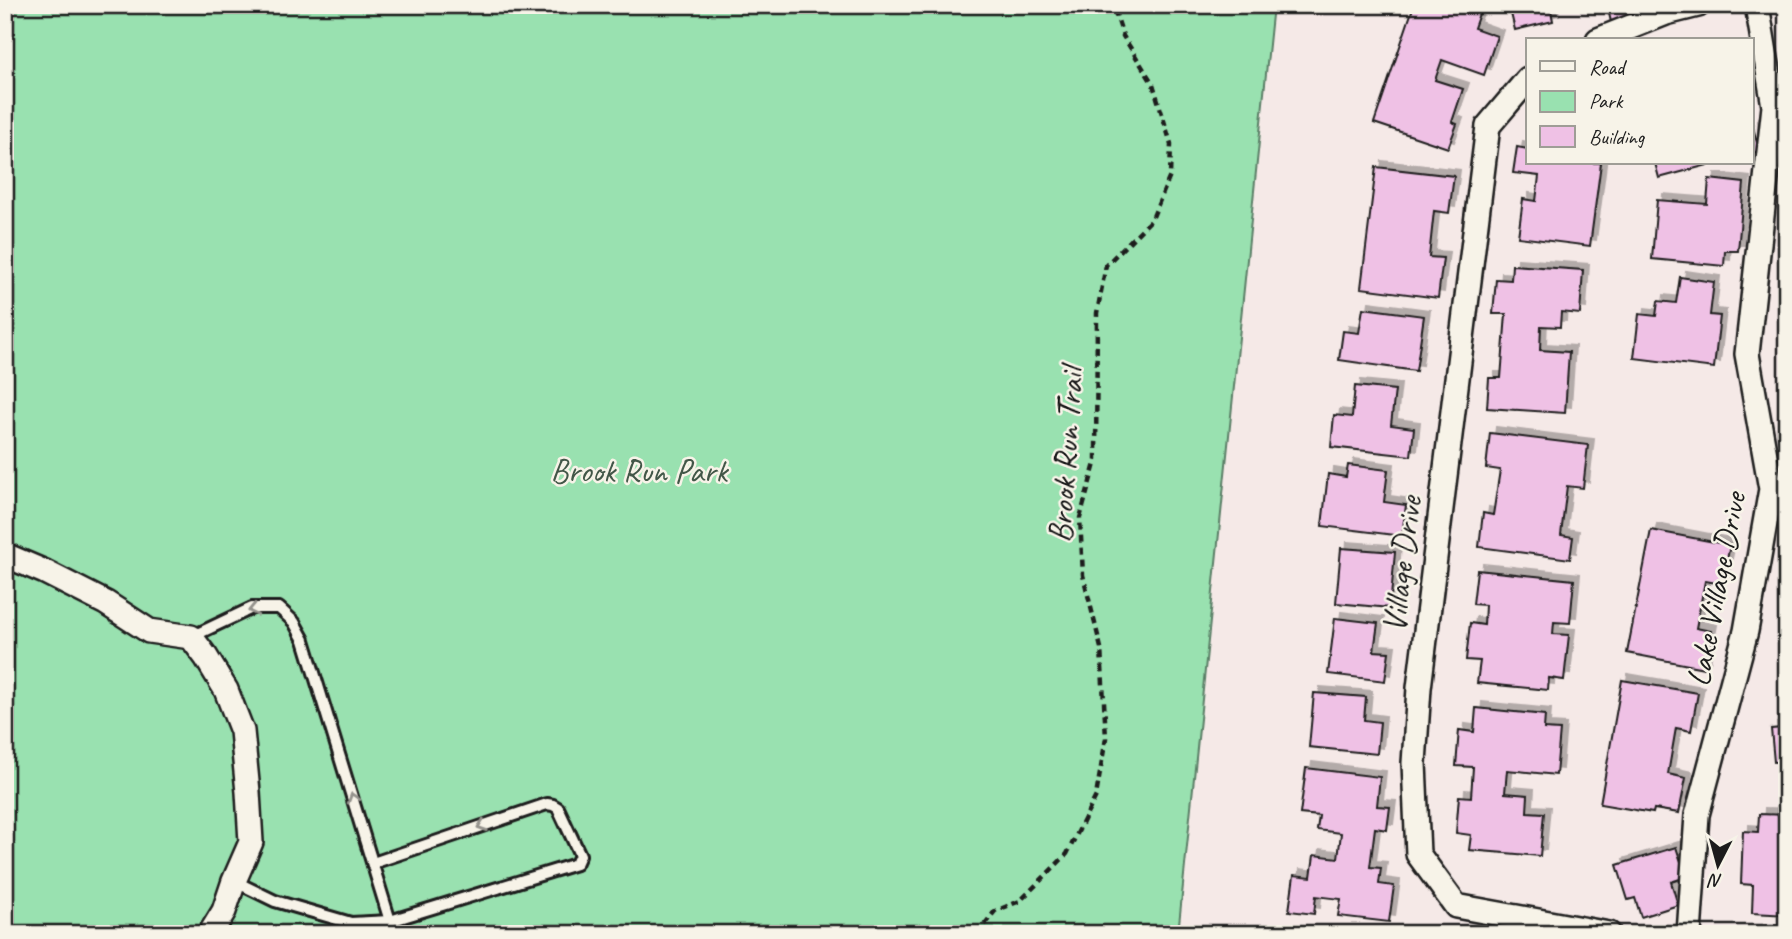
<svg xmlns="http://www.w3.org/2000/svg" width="1792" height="939" viewBox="0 0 1792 939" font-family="Caveat,sans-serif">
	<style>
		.green { fill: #99e1b0; stroke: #5a7e66; stroke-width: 2 }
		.building { fill: #efc1e5; stroke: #1c1c1c; stroke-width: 2; filter: url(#shadow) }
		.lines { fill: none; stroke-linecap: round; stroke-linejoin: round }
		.service-casing { stroke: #1c1c1c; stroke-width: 16 }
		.minor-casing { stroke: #1c1c1c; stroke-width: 28 }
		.path { stroke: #1c1c1c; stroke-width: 4.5; stroke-dasharray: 7 5; stroke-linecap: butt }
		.service { stroke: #f7f3e8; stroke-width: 10 }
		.minor { stroke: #f7f3e8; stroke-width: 23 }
		.oneway { stroke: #94928c }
		.labels { text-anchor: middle; stroke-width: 5; stroke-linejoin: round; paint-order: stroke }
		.street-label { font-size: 33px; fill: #1c1c1c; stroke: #f7f3e8 }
		.park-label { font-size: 33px; fill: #425748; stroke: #f7f3e8 }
	</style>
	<defs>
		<filter id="shadow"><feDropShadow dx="6" dy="-6" stdDeviation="0" flood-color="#0004"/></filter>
	</defs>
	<rect width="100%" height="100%" fill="#f5e9e7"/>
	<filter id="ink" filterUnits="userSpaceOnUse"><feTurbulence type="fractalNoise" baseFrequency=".0143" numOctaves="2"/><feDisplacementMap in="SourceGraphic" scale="14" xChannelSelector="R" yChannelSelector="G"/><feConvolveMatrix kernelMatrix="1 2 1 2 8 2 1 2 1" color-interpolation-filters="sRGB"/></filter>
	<g filter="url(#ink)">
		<path class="green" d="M5 5H1273L1178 934H5Z"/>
		<g class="building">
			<path d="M1414 5H1473L1481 8 1474 28 1497 36 1484 75 1442 60 1435 80 1463 89 1452 122 1457 124 1448 148 1374 123Z"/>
			<path d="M1509 5H1550L1553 21 1515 30Z"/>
			<path d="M1607 5H1643L1645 14 1611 22Z"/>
			<path d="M1752 123 1759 151 1752 153Z"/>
			<path d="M1517 147 1528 149V163H1601L1590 246 1518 237 1523 199 1536 201 1539 176 1513 173Z"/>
			<path d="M1655 163H1715L1659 178Z"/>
			<path d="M1376 167 1454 176 1449 213 1434 211 1429 257 1443 258 1438 298 1361 288Z"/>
			<path d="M1709 179 1744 183 1738 251H1725L1724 266 1652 259 1657 200 1707 204Z"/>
			<path d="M1512 265 1583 270 1580 314 1561 312 1560 327 1541 326 1540 350 1569 352 1565 413 1487 408 1489 378H1501L1506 314H1493L1496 279 1511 280Z"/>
			<path d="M1680 277 1714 282 1710 315 1720 316 1714 368 1634 358 1639 314 1656 316 1658 301 1676 303Z"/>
			<path d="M1363 308 1424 316 1416 371 1339 360 1343 331 1359 333Z"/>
			<path d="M1355 386 1395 390 1391 425 1414 428 1411 456 1331 447 1334 415 1352 417Z"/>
			<path d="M1490 433 1588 445 1583 488 1567 486 1561 535 1573 537 1570 559 1479 547 1483 513 1493 515 1500 470 1486 468Z"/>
			<path d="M1348 465 1388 470 1384 502 1406 505 1402 536 1322 526 1328 474 1346 477Z"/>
			<path d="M1651 530 1730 545 1722 584 1705 581 1696 628 1711 631 1704 668 1627 653Z"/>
			<path d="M1341 548 1395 552 1390 608 1336 603Z"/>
			<path d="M1477 570 1574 580 1570 623 1554 622 1553 634 1569 635 1564 680 1549 678 1548 690 1477 683 1480 661 1466 660 1470 623 1484 625 1485 605 1473 604Z"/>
			<path d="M1335 618 1378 623 1374 651 1389 652 1385 681 1328 674Z"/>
			<path d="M1622 680 1698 693 1691 731 1676 728 1668 774 1686 778 1679 813 1654 809 1653 813 1600 804Z"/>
			<path d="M1314 693 1366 697 1364 720 1380 722 1377 754 1309 747Z"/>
			<path d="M1476 708 1545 715 1544 729 1560 730 1556 775 1507 770 1505 793 1528 795 1527 812 1544 813 1540 856 1469 850 1471 835 1456 833 1459 796 1471 797 1473 767 1456 766 1459 730 1474 732Z"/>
			<path d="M1781 712H1787V761L1774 762 1771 729 1782 728Z"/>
			<path d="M1306 768 1380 777 1377 806 1390 807 1387 830 1375 828 1370 867 1381 868 1379 884 1394 886 1389 922 1338 916 1341 899 1316 896 1314 914 1289 911 1294 875 1311 877 1314 855 1338 858 1341 833 1317 830 1319 816 1300 814Z"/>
			<path d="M1759 814 1787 815V915L1752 913 1753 885 1741 884 1743 831 1758 832Z"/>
			<path d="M1676 847 1686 877 1671 882 1678 905 1641 917 1635 898 1628 900 1617 865Z"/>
		</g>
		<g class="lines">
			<g class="service-casing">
				<g id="service">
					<path d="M191 637 252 608H279L294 622 304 640 390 921"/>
					<path d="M234 881 275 901 351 923 390 921 576 864 580 855 558 808 553 805 547 804 373 863"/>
				</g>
			</g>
			<g class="minor-casing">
				<g id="minor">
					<path d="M1598 40 1666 13 1698 5"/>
					<path d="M1528 79 1488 126 1419 688 1414 763 1418 854 1456 906 1609 934"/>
					<path d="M5 555 45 572 106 603 149 631 191 637 206 657 226 690 242 731 248 792 251 842 234 881 224 911 210 934"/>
					<path d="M1689 934 1697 815 1746 631 1771 489 1747 354 1774 106 1757 5"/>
				</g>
			</g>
			<path class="path" d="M977 934 995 911 1020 901 1067 854 1096 796 1106 738 1101 648 1083 575 1080 518 1096 460 1097 313 1106 265 1152 219 1170 176 1171 144 1153 84 1123 36 1113 5"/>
			<use href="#service" class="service"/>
			<use href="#minor" class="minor"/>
		</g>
		<defs><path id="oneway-chevron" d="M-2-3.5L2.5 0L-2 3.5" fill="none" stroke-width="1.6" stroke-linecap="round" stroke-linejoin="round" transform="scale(1.75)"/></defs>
		<g class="oneway">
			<use href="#oneway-chevron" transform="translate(253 610) rotate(167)"/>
			<use href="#oneway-chevron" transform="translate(353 798) rotate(-107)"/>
			<use href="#oneway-chevron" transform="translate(482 826) rotate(161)"/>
		</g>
	</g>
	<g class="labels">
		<g class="street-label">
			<text transform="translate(1065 455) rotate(-86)" y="12">Brook Run Trail</text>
			<text transform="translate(1401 564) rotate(-83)" y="12">Village Drive</text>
			<text transform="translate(1715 589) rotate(-79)" y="12">Lake Village Drive</text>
		</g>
		<g class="park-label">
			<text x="639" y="482">Brook Run Park</text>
		</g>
	</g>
	<rect width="1792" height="939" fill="none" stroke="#f7f3e8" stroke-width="28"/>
	<rect x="14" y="14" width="1764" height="911" fill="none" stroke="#1c1c1c" stroke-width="2.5" filter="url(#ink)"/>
	<rect x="1526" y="38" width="228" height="126" fill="#f7f3e8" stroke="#9f9d96" stroke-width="2"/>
	<rect x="1540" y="61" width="35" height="10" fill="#f7f3e8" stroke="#9f9d96" stroke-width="2"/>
	<text x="1589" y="74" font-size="21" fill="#1c1c1c">Road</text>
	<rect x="1540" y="91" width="35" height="21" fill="#99e1b0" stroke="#9f9d96" stroke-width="2"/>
	<text x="1589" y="108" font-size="21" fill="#1c1c1c">Park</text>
	<rect x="1540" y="126" width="35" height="21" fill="#efc1e5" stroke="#9f9d96" stroke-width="2"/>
	<text x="1589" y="144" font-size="21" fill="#1c1c1c">Building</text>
	<g transform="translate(1718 865) rotate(186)" stroke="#f7f3e8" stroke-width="5" paint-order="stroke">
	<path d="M0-5L12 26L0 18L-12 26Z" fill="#1c1c1c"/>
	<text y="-10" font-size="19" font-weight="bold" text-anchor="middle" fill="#1c1c1c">N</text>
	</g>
</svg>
